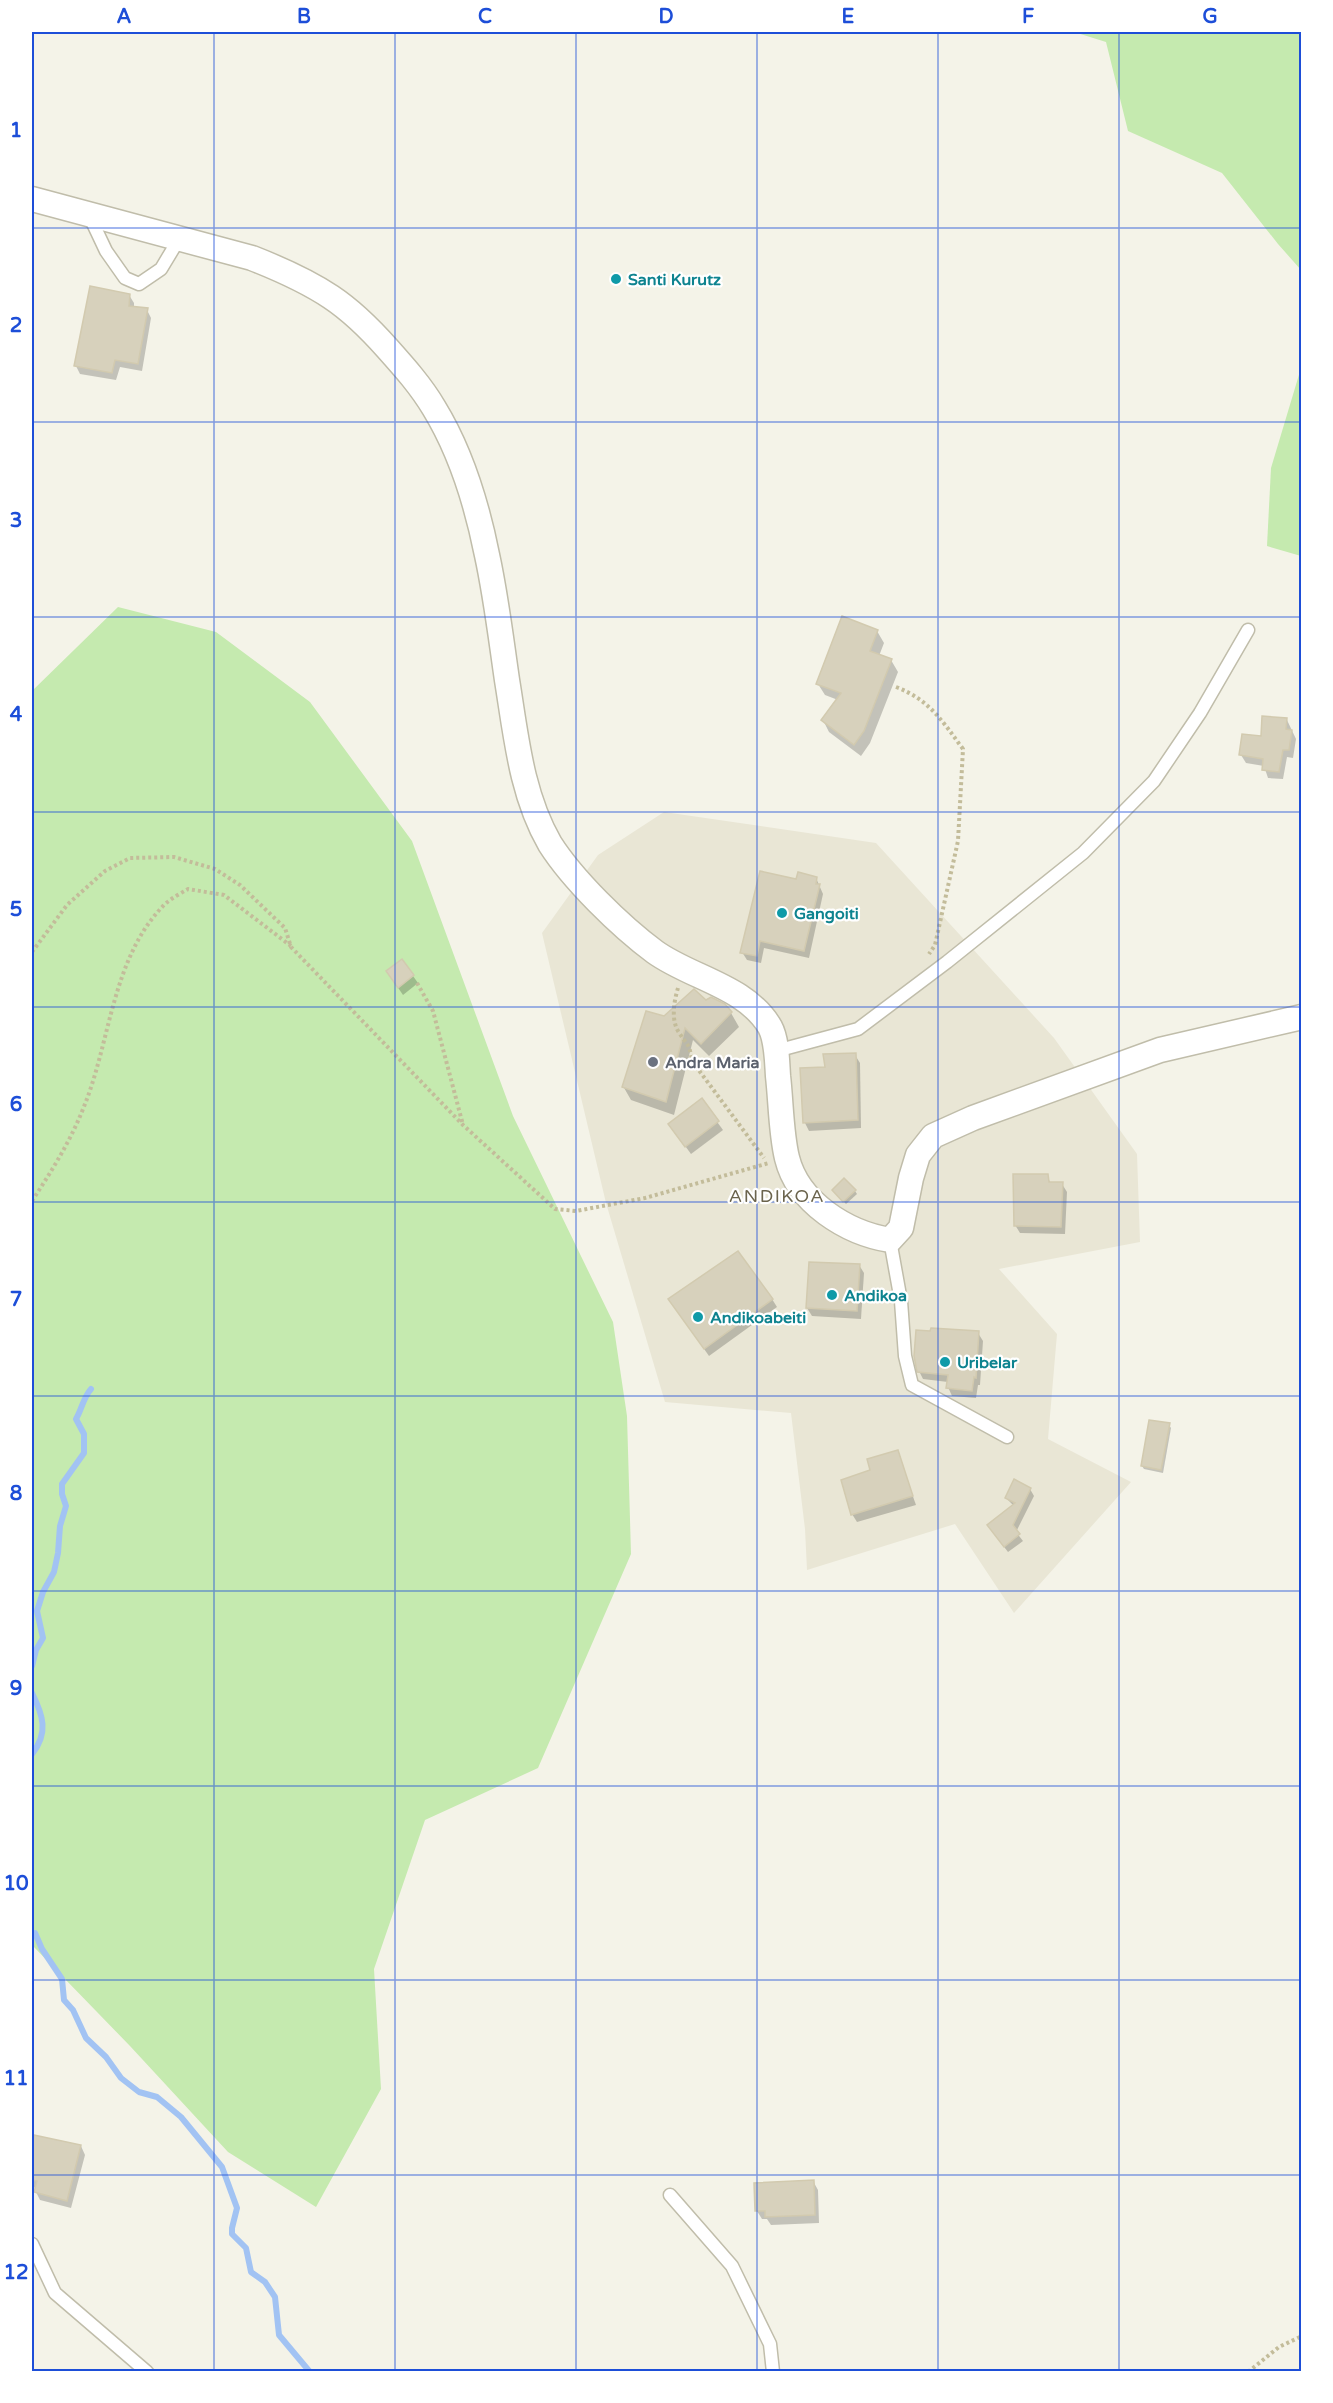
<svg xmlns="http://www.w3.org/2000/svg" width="1333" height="2403" viewBox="0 0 1333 2403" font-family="'Varela Round',sans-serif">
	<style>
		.residential { fill: #e9e6d5 }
		.green { fill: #c5eaaf }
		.shadow { fill: #0003 }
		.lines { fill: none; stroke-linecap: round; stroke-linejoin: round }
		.stream { stroke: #a2c3f3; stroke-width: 6 }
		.building { fill: #d7d1bc; stroke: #d2caaf; stroke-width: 1.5 }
		.lane-casing { stroke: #c0bdaa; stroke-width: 15 }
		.street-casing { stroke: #c0bdaa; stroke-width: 27 }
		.path { stroke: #c3bc9a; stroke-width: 4; stroke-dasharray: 3 3; stroke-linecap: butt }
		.lane { stroke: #fff; stroke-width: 12 }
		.street { stroke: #fff; stroke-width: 24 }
		.grid { fill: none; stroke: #1d4ed8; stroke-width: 1.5; stroke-opacity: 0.55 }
		.culture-dot { fill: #0f9aa8; stroke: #fff; stroke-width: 2 }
		.worship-dot { fill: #6b7280; stroke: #fff; stroke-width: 2 }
		.labels { text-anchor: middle; stroke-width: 4.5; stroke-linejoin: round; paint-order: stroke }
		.culture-label { font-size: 16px; font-weight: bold; fill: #0d838f; stroke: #fff; text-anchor: start }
		.worship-label { font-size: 16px; font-weight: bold; fill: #5b616d; stroke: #fff; text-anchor: start }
		.neighbourhood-label { font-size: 18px; letter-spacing: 1.5px; fill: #6b644d; stroke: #fff }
		.neatline { fill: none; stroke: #1d4ed8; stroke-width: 2 }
		.grid-label { font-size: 20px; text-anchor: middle; font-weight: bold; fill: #1d4ed8 }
	</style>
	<rect width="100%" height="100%" fill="#f4f3e8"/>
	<path class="residential" d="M664 812 876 843 1054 1038 1137 1154 1140 1242 999 1269 1057 1334 1048 1439 1131 1482 1014 1613 955 1524 807 1570 805 1529 791 1413 665 1402 606 1203 542 933 598 855Z"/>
	<g class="green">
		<path d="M1074 32H1301V270L1278 244 1222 173 1128 131 1106 42Z"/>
		<path d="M1301 368V556L1267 546 1271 468Z"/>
		<path d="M118 607 216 632 310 702 412 841 513 1116 613 1322 627 1416 631 1554 538 1768 425 1820 374 1969 381 2089 316 2207 228 2152 130 2046 32 1945V691Z"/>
	</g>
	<g class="shadow">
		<path d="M129 295 134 303V308L147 310 151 318 142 371 120 367 116 380 80 374 76 366Z"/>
		<path d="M877 631 884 643 879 656 891 660 898 672 870 743 861 756 829 732 823 720 838 700 825 695 818 684Z"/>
		<path d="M1287 720 1296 739 1293 758 1287 757 1283 779 1268 778 1264 766 1246 763 1241 755Z"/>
		<path d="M816 878 823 894 809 958 764 948 761 963 747 960 742 952 797 881Z"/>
		<path d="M413 976 418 983 403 995 392 979Z"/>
		<path d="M706 1002 731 1013 739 1027 709 1056 693 1040 674 1115 631 1100 623 1086 664 1018Z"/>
		<path d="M855 1055 860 1063 861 1128 809 1131 805 1123 826 1068Z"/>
		<path d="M702 1101 723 1130 691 1154 675 1132Z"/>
		<path d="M1047 1176 1051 1184H1062L1067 1192 1065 1234 1020 1233 1015 1225Z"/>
		<path d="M855 1191 857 1194 846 1204 836 1194Z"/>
		<path d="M859 1265 864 1273 861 1319 812 1316 807 1308Z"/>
		<path d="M772 1299 777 1307 709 1356 670 1300Z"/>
		<path d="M932 1333H978L983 1341 980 1385H978L976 1398 952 1396 948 1387V1382L923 1379 919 1371Z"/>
		<path d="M1169 1425 1171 1428 1163 1473 1144 1469 1142 1466Z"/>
		<path d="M897 1452 916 1505 857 1522 852 1514 872 1471Z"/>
		<path d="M1030 1489 1034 1496 1016 1532 1023 1541 1008 1552 992 1531 1014 1506 1006 1498Z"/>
		<path d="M35 2137 81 2146 85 2155 71 2208 40 2200 36 2192 37 2188 32 2187V2150Z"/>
		<path d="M813 2181 818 2190 819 2223 771 2225 767 2219H762L757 2211Z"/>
	</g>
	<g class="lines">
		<g class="stream">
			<path d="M32 1666 36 1650 43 1638 37 1611 43 1592 54 1572 58 1553 60 1526 66 1506 62 1494V1484L84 1453V1434L76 1419C82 1409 83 1398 91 1389"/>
			<path d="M32 1693C43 1715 49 1733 32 1754"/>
			<path d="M32 1934 35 1933 42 1949 62 1979 64 2000 73 2010 86 2038 106 2057 121 2078 139 2092 157 2097 181 2117 222 2167 237 2208 232 2228V2234L246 2248 251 2272 265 2282 275 2297 279 2335 310 2372"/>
		</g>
	</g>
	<g class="building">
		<path d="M90 286 130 294 129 306 148 308 138 364 115 360 112 373 74 366Z"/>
		<path d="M842 616 878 630 870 651 892 659 864 731 854 745 821 720 841 693 816 684Z"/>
		<path d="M1262 716 1287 718 1286 729 1292 730 1289 750H1283L1279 772 1262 770 1263 759 1239 755 1242 734 1261 736Z"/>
		<path d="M760 871 796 879 798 872 817 877 816 884H820L804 951 760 941 757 956 740 953Z"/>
		<path d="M402 959 414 975 398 988 386 971Z"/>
		<path d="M694 989 706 1000 711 997 725 1004 732 1012 701 1044 685 1028 666 1102 622 1087 646 1011 664 1016Z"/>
		<path d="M856 1053 858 1120 803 1123 800 1068 825 1067 823 1054Z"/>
		<path d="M702 1098 719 1121 685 1147 668 1124Z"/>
		<path d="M1013 1174H1048L1049 1182H1063L1061 1227 1014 1226Z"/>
		<path d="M844 1178 856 1190 843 1202 832 1190Z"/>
		<path d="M738 1251 773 1299 704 1349 668 1299Z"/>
		<path d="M809 1262 860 1264 857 1311 806 1308Z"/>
		<path d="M931 1328 979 1331 976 1378 974 1377 972 1391 946 1388 948 1375 917 1372 914 1356 916 1330 930 1331Z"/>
		<path d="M1149 1420 1170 1423 1161 1470 1141 1466Z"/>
		<path d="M898 1450 913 1496 851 1515 841 1480 870 1470 867 1459Z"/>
		<path d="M1014 1479 1031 1488 1013 1525 1020 1534 1004 1547 987 1525 1015 1503 1005 1498Z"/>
		<path d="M34 2135 81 2145 67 2201 34 2192 37 2181 32 2180V2144Z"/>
		<path d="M814 2180 815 2215 765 2217V2211H755L754 2183Z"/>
	</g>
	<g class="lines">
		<g class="lane-casing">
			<g id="lane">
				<path d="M89 215 106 251 125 278 139 284 161 269 179 239"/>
				<path d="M776 1051 858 1029 947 962 1083 853 1154 781 1200 713 1248 630"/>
				<path d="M890 1240 901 1301 905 1356 912 1385 1007 1437"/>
				<path d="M670 2195 732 2266 770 2344 773 2372"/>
				<path d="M32 2244 55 2293 147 2372"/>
			</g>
		</g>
		<g class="street-casing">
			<path id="street" d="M32 199 252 258C280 269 307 281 331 297 352 311 371 330 387 348 404 367 421 386 434 408 461 452 477 505 487 555 496 596 501 639 507 680 516 735 521 794 550 844 573 880 620 926 655 952 691 978 746 986 770 1027 777 1040 777 1061 778 1076 781 1102 781 1134 787 1158 798 1203 847 1233 890 1240L901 1228 911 1178 918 1155 933 1136 973 1118 1160 1050 1302 1017"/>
		</g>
		<g class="path">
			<path d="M896 687C930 700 943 722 963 749L958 841 935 945 929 954"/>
			<path d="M32 952 67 905 105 871 130 858 174 857 215 869 240 885 285 928 291 947 463 1125 555 1209 576 1211 645 1198 769 1163"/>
			<path d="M417 983 433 1011 463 1125"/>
			<path d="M678 988C674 1001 671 1019 678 1031 687 1046 689 1041 692 1061L764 1158"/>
			<path d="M32 1201C51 1172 70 1142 83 1109 111 1042 111 958 165 904 172 898 181 893 188 889L224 895 291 946"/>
			<path d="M1248 2372 1279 2347 1302 2336"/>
		</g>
		<use href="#lane" class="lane"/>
		<use href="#street" class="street"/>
	</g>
	<path class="grid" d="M214 32V2372M395 32V2372M576 32V2372M757 32V2372M938 32V2372M1119 32V2372M32 228H1302M32 422H1302M32 617H1302M32 812H1302M32 1007H1302M32 1202H1302M32 1396H1302M32 1591H1302M32 1786H1302M32 1980H1302M32 2175H1302"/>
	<g class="culture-dot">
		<circle cx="616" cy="279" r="6"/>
		<circle cx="782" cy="913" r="6"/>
		<circle cx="832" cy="1295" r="6"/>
		<circle cx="698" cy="1317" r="6"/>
		<circle cx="945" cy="1362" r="6"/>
	</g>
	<circle class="worship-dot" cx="653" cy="1062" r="6"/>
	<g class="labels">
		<g class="culture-label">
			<text x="628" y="285">Santi Kurutz</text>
			<text x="794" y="919">Gangoiti</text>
			<text x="844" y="1301">Andikoa</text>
			<text x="710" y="1323">Andikoabeiti</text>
			<text x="957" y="1368">Uribelar</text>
		</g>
		<g class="worship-label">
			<text x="665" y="1068">Andra Maria</text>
		</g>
		<g class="neighbourhood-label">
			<text x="777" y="1202">ANDIKOA</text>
		</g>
	</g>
	<rect width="1333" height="2403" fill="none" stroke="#ffffff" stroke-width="66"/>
	<rect x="33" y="33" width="1267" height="2337" class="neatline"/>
	<g class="grid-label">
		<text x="124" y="23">A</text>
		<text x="304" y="23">B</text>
		<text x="485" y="23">C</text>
		<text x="666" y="23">D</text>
		<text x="848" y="23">E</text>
		<text x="1028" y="23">F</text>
		<text x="1210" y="23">G</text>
		<text x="16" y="137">1</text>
		<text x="16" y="332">2</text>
		<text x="16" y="527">3</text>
		<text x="16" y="721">4</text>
		<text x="16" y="916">5</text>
		<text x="16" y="1111">6</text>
		<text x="16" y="1306">7</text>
		<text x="16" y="1500">8</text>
		<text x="16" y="1695">9</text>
		<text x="16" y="1890">10</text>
		<text x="16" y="2085">11</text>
		<text x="16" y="2279">12</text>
	</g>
</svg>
